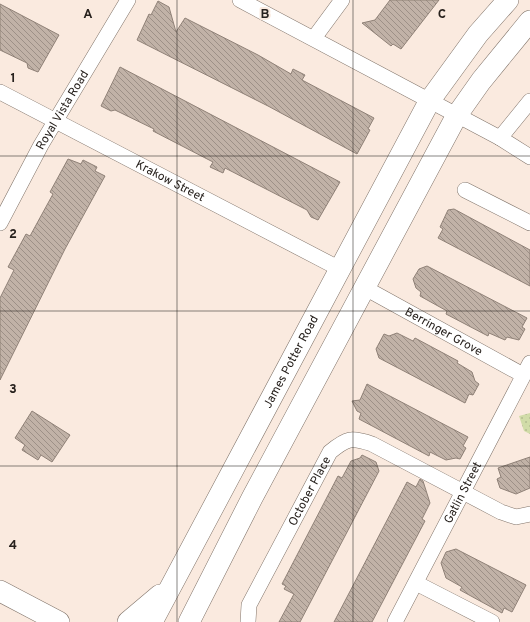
<svg xmlns="http://www.w3.org/2000/svg" width="530" height="622" viewBox="0 0 530 622" font-family="Overpass,sans-serif">
	<style>
		.grass { fill: url(#grass-dots) }
		.building { fill: url(#building-back-hatch); stroke: #8f8177 }
		.lines { fill: none; stroke-linecap: round; stroke-linejoin: round }
		.minor-casing { stroke: #81746a; stroke-width: 16 }
		.secondary-casing { stroke: #81746a; stroke-width: 22 }
		.minor { stroke: #fff; stroke-width: 15 }
		.secondary { stroke: #fff; stroke-width: 21 }
		.grid { fill: none; stroke: #27211d; stroke-width: 1; stroke-opacity: 0.55 }
		.labels { text-anchor: middle; stroke-width: 4; stroke-linejoin: round; paint-order: stroke }
		.street-label { font-size: 12px; fill: #27211d; stroke: #faeadf }
		.grid-label { font-size: 13px; text-anchor: middle; font-weight: bold; fill: #27211d; stroke: #faeadf; stroke-width: 4; stroke-linejoin: round; paint-order: stroke }
	</style>
	<defs>
		<pattern id="grass-dots" width="8" height="8" patternUnits="userSpaceOnUse"><rect width="8" height="8" fill="#d1dca8"/><path d="M2 2h.1M6 6h.1" fill="none" stroke="#b3bc90" stroke-width="1.8" stroke-linecap="round"/></pattern>
		<pattern id="building-back-hatch" width="6" height="6" patternUnits="userSpaceOnUse"><rect width="6" height="6" fill="#c1b2a7"/><path d="M-1 5l2 2M0 0l6 6M5-1l2 2" fill="none" stroke="#9d9087"/></pattern>
	</defs>
	<rect width="100%" height="100%" fill="#faeadf"/>
	<path class="grass" d="M530 413V434L524 431 519 416Z"/>
	<g class="building">
		<path d="M390 0H439L401 49 393 44 391 46 362 23 375 20Z"/>
		<path d="M158 1 169 7 176 32 185 18 258 55 291 74 293 69 305 75 302 80 374 118 368 129 370 130 357 154 268 106 137 40 149 14 151 15Z"/>
		<path d="M0 4 59 35 38 72 28 68 27 63 0 50Z"/>
		<path d="M120 67 340 182 318 220 311 217 307 210 225 168 223 173 210 167 213 162 153 131 154 129 115 110 111 111 101 106Z"/>
		<path d="M68 159 81 164 83 160 97 167 95 171 105 176 65 249 0 380V298L14 270 8 267 26 234 30 236 53 194 50 192Z"/>
		<path d="M454 209 530 250V286L438 238 443 229 440 227 448 210Z"/>
		<path d="M427 266 527 318 522 327 525 329 519 340 507 337 505 340 489 333 488 336 446 314 447 311 420 296 421 292 416 288 413 279 419 269Z"/>
		<path d="M397 333 413 341 415 338 458 361 457 363 472 372 475 381 479 384 473 395 469 394 465 403 379 358 376 349 384 334 389 336Z"/>
		<path d="M367 384 468 437 463 446 466 448 460 459 456 458 446 460 430 452 429 456 359 419 361 413 357 411 352 401 360 400Z"/>
		<path d="M32 411 70 435 52 462 41 455 38 460 22 450 25 445 15 438Z"/>
		<path d="M362 455 376 462 379 471 300 622H279L294 594 284 589 286 586 282 584 338 476 342 478 351 461 360 458Z"/>
		<path d="M530 457V488L516 494 500 488 497 479 501 477 498 468Z"/>
		<path d="M420 479 423 481 430 503 422 519 425 521 372 622H334L407 482 416 487Z"/>
		<path d="M456 549 526 585 512 612 504 608 502 613 460 590 462 587 446 578 441 563 446 552Z"/>
	</g>
	<g class="lines">
		<g class="minor-casing">
			<g id="minor">
				<path d="M240 0 500 138 530 157"/>
				<path d="M314 38 342 0"/>
				<path id="s1" d="M0 92 340 269"/>
				<path d="M500 138 530 101"/>
				<path d="M465 190 530 223"/>
				<path id="s2" d="M0 223 41 145 128 0"/>
				<path id="s3" d="M365 288 523 375"/>
				<path d="M416 583 492 622"/>
				<path id="s4" d="M248 622 249 605 330 452C347 438 351 437 372 444L501 512 516 517 530 514"/>
				<path id="s5" d="M395 622 530 363"/>
			</g>
		</g>
		<g class="secondary-casing">
			<g id="secondary">
				<path d="M0 591 59 622"/>
				<path d="M128 622 160 595"/>
				<path id="s6" d="M152 622 430 100 478 34 508 0"/>
				<path d="M189 622 252 498 457 115 481 81 530 21"/>
			</g>
		</g>
		<use href="#minor" class="minor"/>
		<use href="#secondary" class="secondary"/>
	</g>
	<path class="grid" d="M177 0V622M353 0V622M0 156H530M0 311H530M0 466H530"/>
	<g class="labels">
		<g class="street-label">
			<text dy="4" stroke="none"><textPath href="#s2" startOffset="129">Royal Vista Road</textPath></text>
			<text dy="4" stroke="none"><textPath href="#s1" startOffset="192">Krakow Street</textPath></text>
			<text dy="4" stroke="none"><textPath href="#s3" startOffset="90">Berringer Grove</textPath></text>
			<text dy="4" stroke="none"><textPath href="#s6" startOffset="295">James Potter Road</textPath></text>
			<text dy="4" stroke="none"><textPath href="#s4" startOffset="146">October Place</textPath></text>
			<text dy="4" stroke="none"><textPath href="#s5" startOffset="146">Gatlin Street</textPath></text>
		</g>
	</g>
	<g class="grid-label">
		<text x="88" y="18">A</text>
		<text x="265" y="18">B</text>
		<text x="442" y="18">C</text>
		<text x="13" y="82">1</text>
		<text x="13" y="238">2</text>
		<text x="13" y="393">3</text>
		<text x="13" y="549">4</text>
	</g>
</svg>
